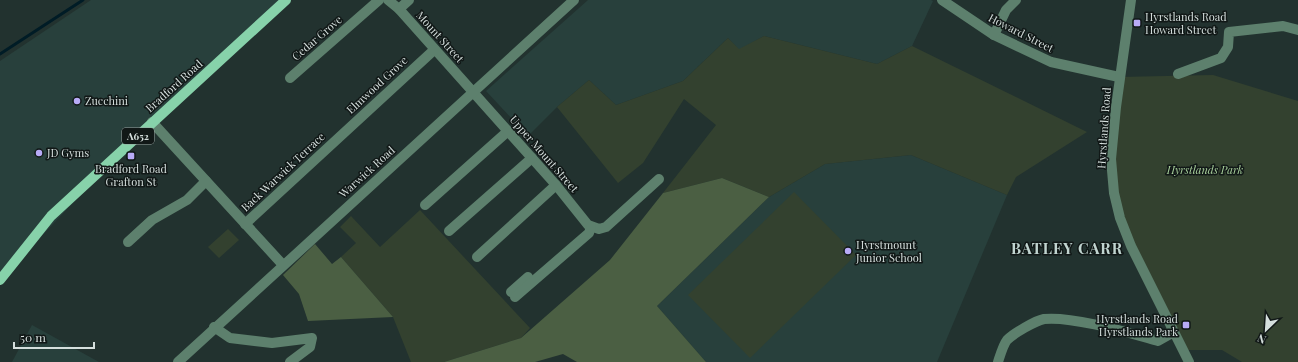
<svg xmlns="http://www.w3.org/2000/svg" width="1298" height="362" viewBox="0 0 1298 362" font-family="'Playfair Display',serif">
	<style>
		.built { fill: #28403c }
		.green { fill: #33412f }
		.forest { fill: #4b5f43 }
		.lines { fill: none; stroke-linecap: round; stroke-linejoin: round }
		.stream { stroke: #001c26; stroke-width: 3 }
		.minor { stroke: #5d806d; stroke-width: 10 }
		.major { stroke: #87d2aa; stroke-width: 10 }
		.poi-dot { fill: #b8abf7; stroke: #111817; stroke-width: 1.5 }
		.labels { text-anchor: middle; stroke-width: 3; stroke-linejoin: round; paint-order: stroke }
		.shield { fill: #111817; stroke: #9aa3a2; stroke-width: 1 }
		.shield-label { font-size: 10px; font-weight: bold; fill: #d5dfdd }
		.poi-label { font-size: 11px; fill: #d5dfdd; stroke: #111817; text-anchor: start }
		.street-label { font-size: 11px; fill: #d5dfdd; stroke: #111817 }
		.park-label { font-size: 11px; font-style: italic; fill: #a9d09c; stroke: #111817 }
		.district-label { font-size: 15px; font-weight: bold; letter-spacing: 1px; fill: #c1d4d0; stroke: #111817 }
	</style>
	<rect width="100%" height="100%" fill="#22322f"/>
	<g class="built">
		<path d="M91 0H286L123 150 0 280V61Z"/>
		<path d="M588 0H931L933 1 912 46 877 64 764 36 739 50 728 38 683 81 616 105 589 80 557 107 528 136 486 91Z"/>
		<path d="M911 155 1007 195 937 362H706L657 306 769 197 825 164Z"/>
		<path d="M32 325 99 362H12Z"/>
	</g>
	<g class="green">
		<path d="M764 36 877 64 912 46 1087 132 1016 177 1007 195 911 155 825 164 769 197 722 178 663 193 716 125 684 99 643 163 618 183 557 107 589 80 616 105 683 81 728 38 739 49Z"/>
		<path d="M1213 75 1298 101V362H1242L1222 350H1182L1131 245 1114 193 1119 77Z"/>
		<path d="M794 192 856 255 750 358 688 295Z"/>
		<path d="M420 210 530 328 521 338 444 362H411L393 317 341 257 356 243 340 227 351 216 380 247Z"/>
		<path d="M228 229 239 240 219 258 208 247Z"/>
	</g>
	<g class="forest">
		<path d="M722 178 769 197 657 306 706 362H577L563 354 535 362H444L521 338 610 260 663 193Z"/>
		<path d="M315 244 332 264 341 257 393 317 308 321 299 294 283 275Z"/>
	</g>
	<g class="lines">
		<path class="stream" d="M0 54 83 0"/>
		<g class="minor">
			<path d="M388 0 399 9 556 185 588 225 599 229 606 227 659 179"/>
			<path d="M942 0 994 35 1051 62 1119 77"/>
			<path d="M1131 0 1116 107 1111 159 1114 193 1120 218 1131 246 1189 362"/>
			<path d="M399 9 409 0"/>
			<path d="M994 35 1006 10 1016 0"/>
			<path d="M1178 74 1221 58 1228 47 1229 32 1283 26 1298 30"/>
			<path d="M290 78 379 0"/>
			<path d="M152 122 283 265"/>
			<path d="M425 205 508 131"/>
			<path d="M245 224 434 50"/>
			<path d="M449 231 532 158"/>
			<path d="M128 242 152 220 187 200 206 181"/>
			<path d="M477 257 556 185"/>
			<path d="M511 292 528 277"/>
			<path d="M515 297 589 233 591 227"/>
			<path d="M214 327 230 338 272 343 312 338 310 347 290 362"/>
			<path d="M178 362 574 0"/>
			<path d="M998 362C1000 356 1003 345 1007 340 1014 333 1035 321 1044 319 1073 316 1129 333 1158 341L1174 332"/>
		</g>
		<path class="major" d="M0 280 51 216 286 0"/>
	</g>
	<g class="poi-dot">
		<rect x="1133" y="19" width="8" height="8" rx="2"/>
		<circle cx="77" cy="101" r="4"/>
		<circle cx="39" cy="153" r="4"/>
		<rect x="127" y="152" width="8" height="8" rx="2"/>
		<circle cx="848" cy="251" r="4"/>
		<rect x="1182" y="321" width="8" height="8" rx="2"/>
	</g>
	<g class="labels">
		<rect class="shield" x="122" y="128" width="32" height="16" rx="3"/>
		<g class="shield-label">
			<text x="138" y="140">A652</text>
		</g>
		<g class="poi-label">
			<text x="1145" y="21">Hyrstlands Road<tspan x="1145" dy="13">Howard Street</tspan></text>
			<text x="85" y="105">Zucchini</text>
			<text x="47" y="157">JD Gyms</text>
			<text x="131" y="173" text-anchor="middle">Bradford Road<tspan x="131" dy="13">Grafton St</tspan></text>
			<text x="856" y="249">Hyrstmount<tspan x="856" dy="13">Junior School</tspan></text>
			<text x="1178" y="323" text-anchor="end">Hyrstlands Road<tspan x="1178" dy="13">Hyrstlands Park</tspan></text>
		</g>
		<g class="street-label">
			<text transform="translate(1021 33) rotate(27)" y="4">Howard Street</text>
			<text transform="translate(440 37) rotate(48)" y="4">Mount Street</text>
			<text transform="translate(317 38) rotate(-41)" y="4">Cedar Grove</text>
			<text transform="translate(377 85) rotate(-43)" y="4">Elmwood Grove</text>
			<text transform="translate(174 86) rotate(-42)" y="4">Bradford Road</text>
			<text transform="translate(1104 128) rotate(-86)" y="4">Hyrstlands Road</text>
			<text transform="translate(544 154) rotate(49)" y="4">Upper Mount Street</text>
			<text transform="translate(283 172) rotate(-43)" y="4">Back Warwick Terrace</text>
			<text transform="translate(367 172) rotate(-42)" y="4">Warwick Road</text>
		</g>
		<g class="park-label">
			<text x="1205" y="174">Hyrstlands Park</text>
		</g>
		<g class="district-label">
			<text x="1067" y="254">BATLEY CARR</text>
		</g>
	</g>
	<g transform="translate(1266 330) rotate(205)" stroke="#111817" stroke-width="3" paint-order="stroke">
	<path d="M0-3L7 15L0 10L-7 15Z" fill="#d5dfdd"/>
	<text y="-6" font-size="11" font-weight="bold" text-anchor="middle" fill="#d5dfdd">N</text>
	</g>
	<path d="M14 342v6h80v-6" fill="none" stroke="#d5dfdd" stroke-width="2"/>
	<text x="20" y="342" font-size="12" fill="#d5dfdd" stroke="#111817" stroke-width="3" paint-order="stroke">50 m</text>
</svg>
